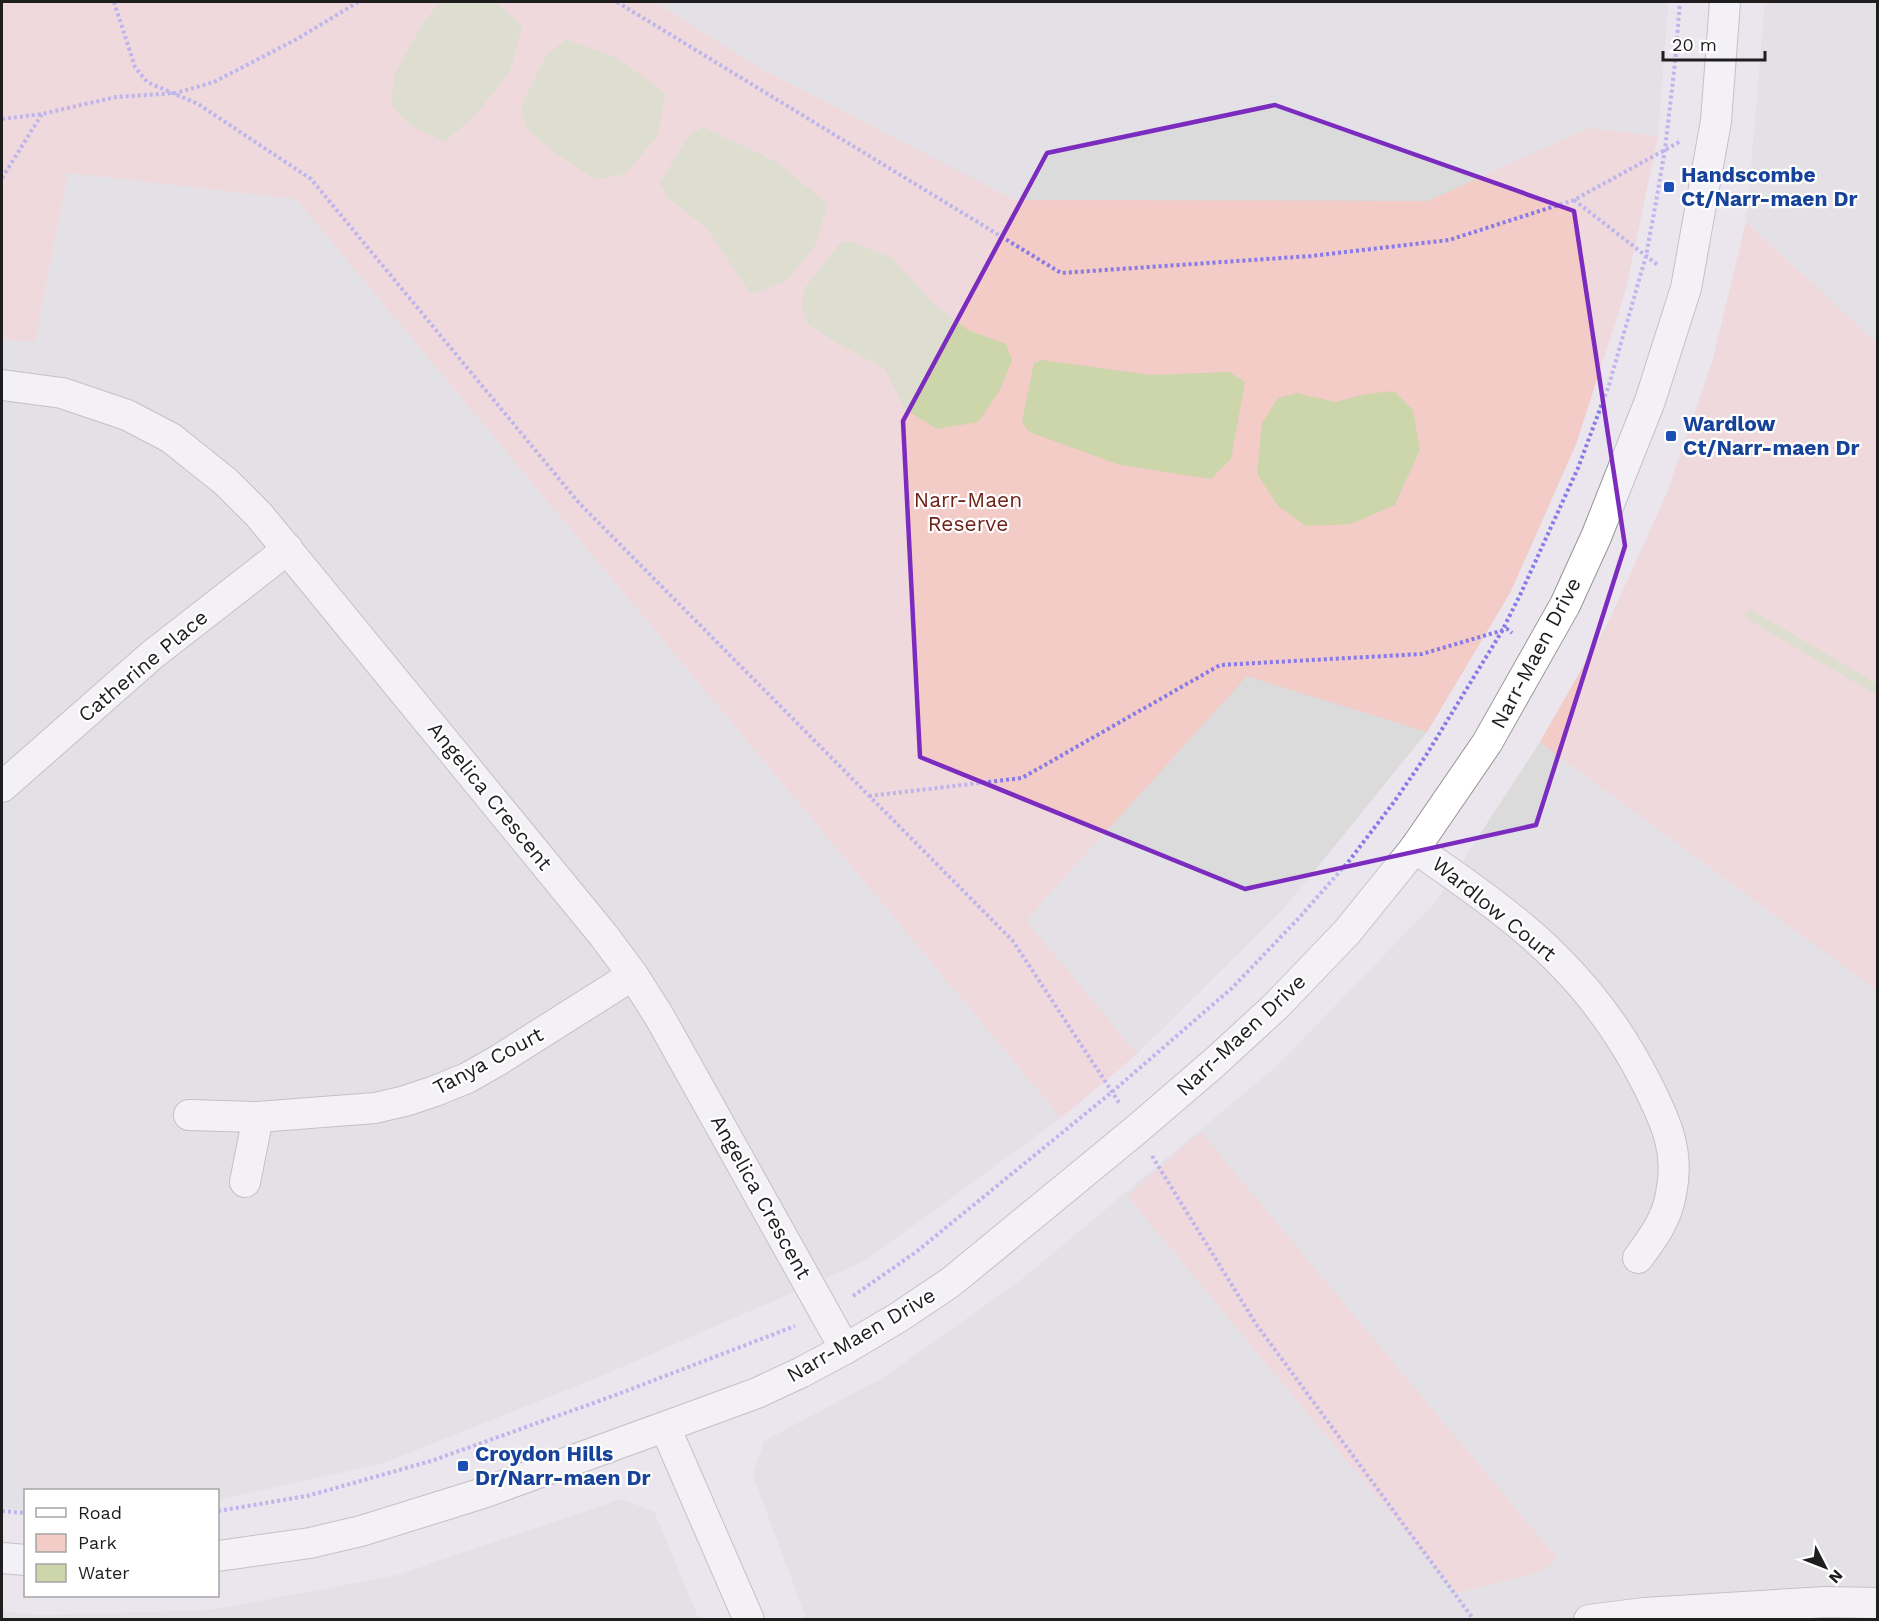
<svg xmlns="http://www.w3.org/2000/svg" width="1879" height="1621" viewBox="0 0 1879 1621" font-family="'Work Sans',sans-serif">
	<style>
		.residential { fill: #dbdbdc }
		.park { fill: #f3cbc7 }
		.water { fill: #ccd6aa }
		.lines { fill: none; stroke-linecap: round; stroke-linejoin: round }
		.stream { stroke: #ccd6aa; stroke-width: 10 }
		.street-casing { stroke: #959595; stroke-width: 32 }
		.path { stroke: #877ae9; stroke-width: 4; stroke-dasharray: 3 3; stroke-linecap: butt }
		.street { stroke: #fff; stroke-width: 30 }
		.marked { fill: none; stroke: #7b2cbf; stroke-width: 4.5; stroke-linejoin: round }
		.transit-dot { fill: #1a4fb4; stroke: #fff; stroke-width: 2 }
		.labels { text-anchor: middle; stroke-width: 4.5; stroke-linejoin: round; paint-order: stroke }
		.transit-label { font-size: 21px; font-weight: bold; fill: #164399; stroke: #fff; text-anchor: start }
		.park-label { font-size: 21px; fill: #6f2118; stroke: #fff }
		.street-label { font-size: 21px; fill: #1e1e1e; stroke: #fff }
	</style>
	<rect width="100%" height="100%" fill="#ebe5ee"/>
	<g class="residential">
		<path d="M2 2H1668V9L1658 136 1626 289 1576 444 1511 591 1427 732 1286 906 1137 1054 1061 1118 865 1261 597 1378 384 1463 218 1500V1490H26L25 1511H23L2 1507Z"/>
		<path d="M1765 2H1877V1619H806L753 1475 764 1441 884 1377 1021 1280 1280 1063 1437 900 1540 742 1609 621 1667 493 1713 359 1746 222Z"/>
		<path d="M621 1499 654 1511 699 1619H2V1611L38 1615 211 1610 397 1575Z"/>
	</g>
	<g class="park">
		<path d="M2 2H655L758 67 1015 200 1428 201 1588 128 1658 136 1626 289 1576 444 1511 591 1427 732 1247 676 1026 920 1137 1054 1061 1118 296 199 68 173 35 342 2 339Z"/>
		<path d="M1746 222 1877 343V991L1540 742 1609 621 1667 493 1713 359Z"/>
		<path d="M1201 1132 1557 1558 1541 1572 1457 1593 1127 1196Z"/>
	</g>
	<g class="water">
		<path d="M440 2H496L522 26 510 71 480 110 445 142 410 125 391 105 395 74 422 24Z"/>
		<path d="M566 39 615 57 666 93 657 137 625 174 596 180 555 153 526 128 521 107 545 57Z"/>
		<path d="M703 127 777 162 828 204 815 246 785 282 751 294 706 227 669 199 660 183 689 135Z"/>
		<path d="M849 241 892 258 936 306 968 330 1006 344 1012 360 999 392 978 422 937 429 905 409 884 368 844 347 807 324 802 307 804 289 839 244Z"/>
		<path d="M1042 360 1151 375 1229 372 1245 382 1231 459 1211 479 1120 465 1029 432 1022 422 1034 363Z"/>
		<path d="M1394 391 1413 410 1420 449 1395 505 1351 524 1306 526 1278 506 1257 474 1262 423 1278 398 1297 393 1335 402 1366 394Z"/>
	</g>
	<g class="lines">
		<path class="stream" d="M1750 615 1878 690"/>
		<g class="street-casing">
			<g id="street">
				<path d="M2 385 62 393 127 415 171 438 226 482 259 515 604 936 633 975 659 1016 845 1349"/>
				<path d="M2 787 152 655 288 549"/>
				<path d="M1415 848C1463 882 1513 915 1555 957 1593 994 1624 1038 1648 1086 1666 1122 1680 1152 1671 1194 1667 1219 1653 1238 1638 1258"/>
				<path d="M189 1115 258 1117 375 1108 405 1101 435 1091 467 1078 497 1061 633 975"/>
				<path d="M245 1182 258 1117"/>
				<path d="M665 1427 749 1620"/>
				<path d="M218 1556 310 1543 361 1531 483 1493 708 1411 757 1393 802 1372 845 1349 899 1317 951 1282 1136 1130 1214 1063 1276 1006 1347 932 1415 848 1487 743 1565 605 1596 537 1650 401 1686 288 1716 121 1725 2"/>
				<path d="M2 1558 26 1560"/>
				<path d="M1589 1620 1644 1613 1825 1602 1878 1603"/>
			</g>
		</g>
		<g class="path">
			<path d="M114 2 135 67 147 82 198 104 311 179 579 503 1013 941 1120 1104"/>
			<path d="M617 2 1061 273 1311 256 1449 240 1574 200 1681 141"/>
			<path d="M2 119 42 114 116 97 176 93 214 82 297 39 358 2"/>
			<path d="M2 178 42 114"/>
			<path d="M1574 200 1659 266"/>
			<path d="M869 796 1022 778 1220 665 1422 654 1507 629 1512 633"/>
			<path d="M1152 1156 1256 1324 1474 1620"/>
			<path d="M853 1296 916 1252 1112 1092 1232 988 1298 919 1349 861 1394 802 1425 757 1502 631 1521 593 1578 468 1609 385 1646 256 1656 202 1665 149 1675 63 1680 2"/>
			<path d="M2 1511 26 1513"/>
			<path d="M218 1511 307 1496 431 1461 613 1396 795 1326"/>
		</g>
		<use href="#street" class="street"/>
	</g>
	<path d="M0 0H1879V1621H0ZM1275 105 1574 211 1625 546 1536 825 1245 889 920 757 903 421 1047 153Z" fill="#ebe5ee" fill-opacity=".55" fill-rule="evenodd"/>
	<path class="marked" d="M1275 105 1574 211 1625 546 1536 825 1245 889 920 757 903 421 1047 153Z"/>
	<g class="transit-dot">
		<rect x="1663" y="181" width="12" height="12" rx="3"/>
		<rect x="1665" y="430" width="12" height="12" rx="3"/>
		<rect x="457" y="1460" width="12" height="12" rx="3"/>
	</g>
	<g class="labels">
		<g class="transit-label">
			<text x="1681" y="182">Handscombe<tspan x="1681" dy="24">Ct/Narr-maen Dr</tspan></text>
			<text x="1683" y="431">Wardlow<tspan x="1683" dy="24">Ct/Narr-maen Dr</tspan></text>
			<text x="475" y="1461">Croydon Hills<tspan x="475" dy="24">Dr/Narr-maen Dr</tspan></text>
		</g>
		<g class="park-label">
			<text x="968" y="507">Narr-Maen<tspan x="968" dy="24">Reserve</tspan></text>
		</g>
		<g class="street-label">
			<text transform="translate(1536 653) rotate(-62)" y="7">Narr-Maen Drive</text>
			<text transform="translate(143 666) rotate(-40)" y="7">Catherine Place</text>
			<text transform="translate(490 796) rotate(51)" y="7">Angelica Crescent</text>
			<text transform="translate(1494 909) rotate(39)" y="7">Wardlow Court</text>
			<text transform="translate(1241 1035) rotate(-43)" y="7">Narr-Maen Drive</text>
			<text transform="translate(488 1061) rotate(-28)" y="7">Tanya Court</text>
			<text transform="translate(761 1197) rotate(61)" y="7">Angelica Crescent</text>
			<text transform="translate(861 1335) rotate(-30)" y="7">Narr-Maen Drive</text>
		</g>
	</g>
	<rect width="1879" height="1621" fill="none" stroke="#1e1e1e" stroke-width="6"/>
	<rect x="24" y="1489" width="195" height="108" fill="#ffffff" stroke="#a5a5a5" stroke-width="1.5"/>
	<rect x="36" y="1508" width="30" height="9" fill="#ffffff" stroke="#a5a5a5" stroke-width="1.5"/>
	<text x="78" y="1519" font-size="18" fill="#1e1e1e">Road</text>
	<rect x="36" y="1534" width="30" height="18" fill="#f3cbc7" stroke="#a5a5a5" stroke-width="1.5"/>
	<text x="78" y="1549" font-size="18" fill="#1e1e1e">Park</text>
	<rect x="36" y="1564" width="30" height="18" fill="#ccd6aa" stroke="#a5a5a5" stroke-width="1.5"/>
	<text x="78" y="1579" font-size="18" fill="#1e1e1e">Water</text>
	<g transform="translate(1825 1567) rotate(132)" stroke="#ffffff" stroke-width="4.5" paint-order="stroke">
	<path d="M0-4.5L10 22L0 15L-10 22Z" fill="#1e1e1e"/>
	<text y="-9" font-size="16" font-weight="bold" text-anchor="middle" fill="#1e1e1e">N</text>
	</g>
	<path d="M1663 51v9h102v-9" fill="none" stroke="#1e1e1e" stroke-width="3"/>
	<text x="1672" y="51" font-size="18" fill="#1e1e1e" stroke="#ffffff" stroke-width="4.5" paint-order="stroke">20 m</text>
</svg>
